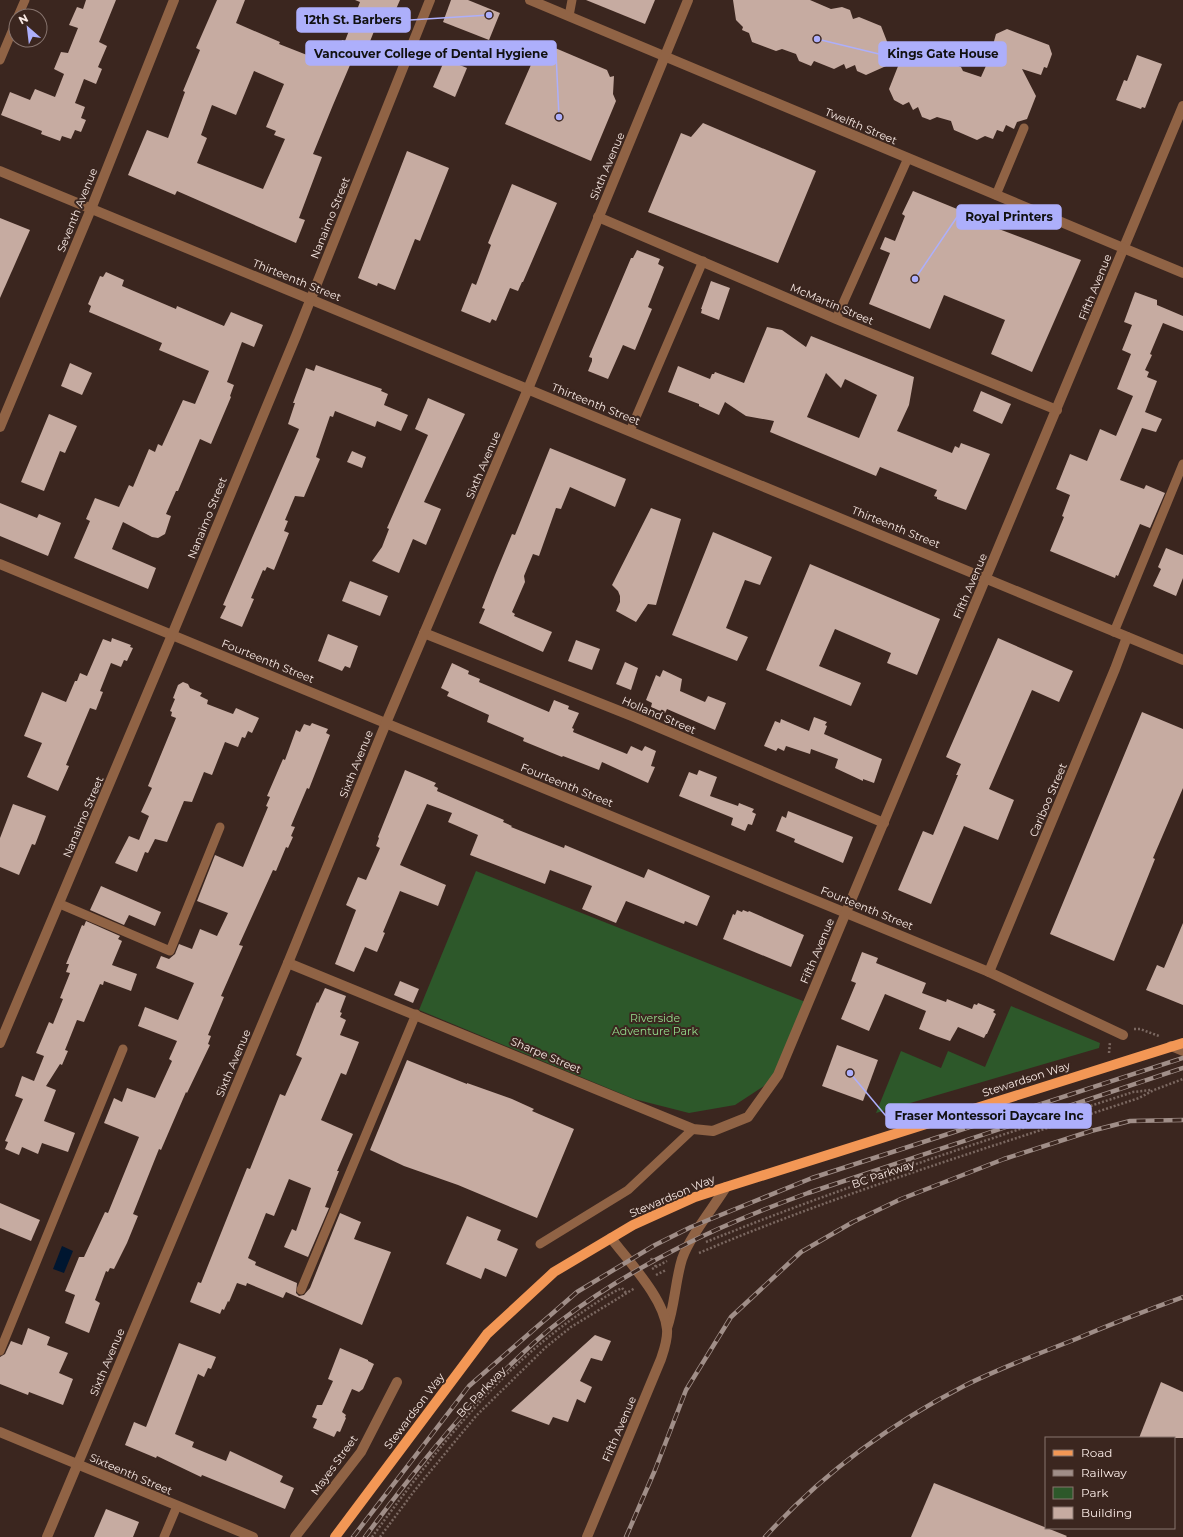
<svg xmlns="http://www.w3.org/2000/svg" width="1183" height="1537" viewBox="0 0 1183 1537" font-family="Montserrat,sans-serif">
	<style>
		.green { fill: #2d582a }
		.water { fill: #001630 }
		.building { fill: #c6aba1; fill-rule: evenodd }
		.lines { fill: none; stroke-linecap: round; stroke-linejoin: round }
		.path { stroke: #7b6861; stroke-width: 2.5; stroke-dasharray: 2 2; stroke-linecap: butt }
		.service { stroke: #906345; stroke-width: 9 }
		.minor { stroke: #906345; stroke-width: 10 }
		.tertiary { stroke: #906345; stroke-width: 10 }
		.primary { stroke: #f39755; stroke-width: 10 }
		.rail-casing { stroke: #a08e88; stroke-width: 4.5 }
		.rail { stroke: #3b261f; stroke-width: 3; stroke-dasharray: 9; stroke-linecap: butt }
		.labels { text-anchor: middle; stroke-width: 4; stroke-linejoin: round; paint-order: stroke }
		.street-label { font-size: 11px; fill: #f9eae5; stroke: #3b261f }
		.park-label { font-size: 11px; fill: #94dd8d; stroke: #3b261f }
		.leader { fill: none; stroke: #adaffb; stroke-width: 1.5 }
		.callout-dot { fill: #adaffb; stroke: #3b261f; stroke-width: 1.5 }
		.callout { fill: #adaffb; stroke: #adaffb; stroke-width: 1.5 }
		.callout-label { font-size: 12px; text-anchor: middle; font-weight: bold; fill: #111 }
	</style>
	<rect width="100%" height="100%" fill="#3b261f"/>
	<g class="green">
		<path d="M476 871 808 1003 779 1076 735 1105 689 1113 634 1099 419 1010Z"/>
		<path d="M1011 1006 1100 1043 1099 1048 876 1113 901 1051 941 1068 948 1051 985 1067Z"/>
	</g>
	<path class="water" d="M62 1246 73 1251 64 1273 53 1269Z"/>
	<g class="building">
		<path d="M86 0H116L99 42 107 46 98 67 102 69 96 84 84 79 75 103 85 107 81 118 86 120 81 132 75 130 71 139 62 136 60 141 41 134 42 131 1 115 10 92 30 100 35 89 55 97 64 74 54 69 61 52 68 53 78 28 69 25 77 7 83 9Z"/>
		<path d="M217 0H245L236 23 280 42 279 44 307 55 308 52 334 63 342 40 345 41 360 2 355 0H400L393 16 382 11 367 49H365L361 61 353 58 333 105 313 154 322 157 299 218 305 220 296 243 177 191 175 195 128 175 147 130 168 138 185 92 183 91 200 50 196 48ZM254 71 284 84 266 127 276 131 274 135 285 139 263 189 197 163 207 138 201 135 212 105 236 115Z"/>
		<path d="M451 0H468L500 13 489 40 443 22Z"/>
		<path d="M586 0H655L645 24Z"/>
		<path d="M733 0H810L831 9 842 7 850 10 853 19 859 17 881 26 895 62 866 75 857 71 855 65 846 69 844 64 834 69 814 61 811 66 799 61 796 54 782 49 776 51 752 42 749 33 742 30 743 27 736 20Z"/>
		<path d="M1007 29 1049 45 1052 54 1047 68 1044 67 1041 75 1022 69 1036 96 1027 119 1017 122 1014 129 1006 125 1003 132 997 130 993 139 985 136 977 140 954 130 951 121 937 117 930 120 922 117 918 107 913 110 909 102 903 105 894 100 889 89 906 46 912 45 926 50 931 47 945 52 943 60 961 67 963 71 981 77 989 59 996 34Z"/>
		<path d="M541 42 607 70 610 77 614 76 613 94 616 101 591 161 505 124Z"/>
		<path d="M1137 55 1162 64 1145 108 1142 107 1141 109 1116 100 1124 80 1127 81Z"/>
		<path d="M445 59 467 68 455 97 433 87Z"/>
		<path d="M703 123 816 171 778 263 648 212 681 133 691 137Z"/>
		<path d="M407 151 449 168 420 241 415 239 395 290 378 283 377 286 358 278Z"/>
		<path d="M512 184 557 203 523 282H522L518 291 510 288 496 321 492 319 490 323 461 311 472 283 476 285 491 245 488 243Z"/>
		<path d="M913 191 962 211 961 214 975 220 1081 260 1032 372 991 354 1005 320 944 295 930 329 869 304 890 253 880 249 885 237 895 241 905 216 902 214Z"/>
		<path d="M0 218 30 230 0 298Z"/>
		<path d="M637 250 660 259 658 264 664 267 648 307 652 309 635 350 623 345 608 379 588 371 592 361V358L589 357 631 258H633Z"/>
		<path d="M106 272 124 280 122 286 176 309 177 306 224 326 231 312 263 325 254 347 242 342 227 382 234 385 230 396 231 397 211 444 200 439 178 491H176L166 514 171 516 165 534 158 538 152 537 123 522 112 549 156 568 148 589 74 558 90 521 86 519 95 498 119 507 129 485 133 487 149 449 155 452 158 444 162 446 183 400 195 404 209 371 159 350 162 343 89 312 91 306 88 304 100 276 103 277Z"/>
		<path d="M711 281 730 288 719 320 701 313 702 309H701Z"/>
		<path d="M1135 292 1157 300V305L1183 316V331L1163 323 1150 354 1152 355 1145 370 1149 372 1147 377 1157 381 1145 412 1162 419 1156 432 1142 428 1120 480 1144 489 1146 485 1165 493 1150 528 1140 524 1118 576 1116 575 1115 578 1050 551 1064 517 1062 516 1070 495 1056 489 1070 454 1087 461 1100 429 1116 436 1133 396 1117 389 1131 354 1122 350 1132 325 1124 322Z"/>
		<path d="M767 327 782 330 806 347 811 336 914 377 909 405 897 431 952 453 955 446 959 448 961 443 990 454 966 510 937 499V497L934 496 937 490 880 467 876 476 770 432 774 421 746 416 725 402 719 415 699 406V404L668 392 678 366 710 379 712 374H714L715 372 744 383ZM826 373 841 388 845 379 877 395 859 438 807 417Z"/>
		<path d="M70 363 92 373 82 395 61 386Z"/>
		<path d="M316 365 382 389 381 391 388 394 384 405 408 415 401 431 377 421 375 427 335 411 333 417 330 416 316 457 320 459 304 497 295 496 285 520 288 521 284 531 289 533 274 570 267 567 265 571 263 570 251 598 254 599 242 627 220 618 226 606 223 605 299 429 288 424 295 403H293L306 368 314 371Z"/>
		<path d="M981 391 1011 404 1002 424 973 411Z"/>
		<path d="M428 398 465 414 424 502 441 509 426 545 413 539 399 573 372 561 382 547 389 529 387 528 428 435 415 429Z"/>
		<path d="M49 414 77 426 65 453 60 451 44 491 21 482Z"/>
		<path d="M550 448 626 479 615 507 570 487 561 509 556 508 539 556 533 554 524 576 525 582 512 612 515 614 514 616 552 632 543 652 479 623 485 609 482 608 495 575 512 534 515 535Z"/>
		<path d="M352 451 366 457 362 468 347 462Z"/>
		<path d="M0 503 37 518 39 514 61 523 48 556 0 536Z"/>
		<path d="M651 508 681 519 656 605 648 604 636 622 616 611 620 602V596L618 591 612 585Z"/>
		<path d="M713 532 772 557 760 585 745 580 726 628 748 637 737 661 672 635Z"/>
		<path d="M1166 548 1183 555V578L1176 596 1153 586 1161 569 1158 567Z"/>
		<path d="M810 564 940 619 917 675 887 663 891 653 835 629 819 666 861 683 851 706 766 670Z"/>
		<path d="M350 581 388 596 380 616 342 601Z"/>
		<path d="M328 634 358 646 350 668 345 666 342 671 318 661Z"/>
		<path d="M112 638 131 645 130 647 133 648 127 661 124 660 121 667 111 663 100 691 103 692 96 710 90 708 66 765 69 766 58 791 27 777 42 743 24 736 42 692 66 702 75 681H77L80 673 87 676 103 639 111 642Z"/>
		<path d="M998 638 1073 671 1059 702 1032 690 989 789 1014 800 998 840 964 826 931 904 898 890 923 831 933 835 958 775H956L961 764 946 757Z"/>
		<path d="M576 640 600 649 592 670 568 661Z"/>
		<path d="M625 662 638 668 631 690 616 684Z"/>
		<path d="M452 663 469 671 468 674 480 679 479 682 549 712 554 700 569 706 568 709 579 713 572 728 574 729 573 732 627 754 631 746 642 751 645 746 656 751 651 766 655 767 648 783 602 762 599 770 563 756 562 757 523 741 524 738 487 722 489 715 447 696 449 692 441 688Z"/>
		<path d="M663 670 682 679 680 691 705 702 708 696 726 703 715 730 667 709 665 713 651 707 652 703 646 700 656 675 660 677Z"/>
		<path d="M183 682 188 684 190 688 202 693 200 696 208 700 207 704 233 714 236 708 259 718 252 733 248 731 245 738 242 737 238 747 225 742 212 775 204 772 192 802 184 801 167 842 155 839 148 853 145 852 137 872 115 863 129 836 139 840 149 816 141 812 152 788 148 786 176 718 171 716 172 712 170 711 175 699 173 698 178 685Z"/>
		<path d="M1142 712 1183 729V788L1153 858 1155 859 1114 961 1050 934Z"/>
		<path d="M814 717 827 722 825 725 827 726 824 734 882 759 874 783 863 779V781L835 768 838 759 811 749 810 754 786 746 784 751 778 748 776 751 764 746 775 721 780 723 781 719 809 731Z"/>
		<path d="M312 723 328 729 326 733 330 735 309 789 307 788 291 826 295 827 291 836 293 837 288 848 286 847 276 871 273 870 239 945 243 946 221 996 224 997 208 1035 211 1036 208 1044 210 1045 187 1093 186 1092 161 1150 159 1149 133 1214 138 1216 127 1243 114 1269 110 1268 108 1272 106 1271 95 1300 100 1303 89 1333 65 1323 75 1295 65 1291 79 1257H84L105 1212 108 1213 139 1137 104 1123 114 1098 122 1102 127 1088 155 1098 172 1061 169 1059 177 1041 138 1026 145 1007 178 1020 194 983 156 968 161 956 169 959 175 954 179 944 192 949 200 929 217 936 228 913 197 901 215 855 243 867 268 807 266 806 270 797 267 796 283 759 285 760 296 730 300 732 304 724 310 726Z"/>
		<path d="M405 770 436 783 434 786 438 788 437 791 504 820 503 822 512 826 511 827 564 848 565 845 644 878 648 869 710 896 697 926 685 921 684 924 626 901 616 923 582 909 592 886 550 870 545 884 470 855 478 835 448 822 452 813 427 804 400 865 446 885 438 906 400 891 383 932 385 933 377 952 365 947 354 972 335 964 356 910 346 905 358 877 366 880 380 848 376 846 379 838 378 837Z"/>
		<path d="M699 770 717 777 710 796 738 806 739 803 754 809 752 812 756 814 752 825 748 824 745 831 731 825 733 818 679 796 689 772 697 775Z"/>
		<path d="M13 804 46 816 35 845 32 844 19 875 0 867V838Z"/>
		<path d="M788 811 853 837 843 863 794 842 795 839 776 831 782 816 786 818Z"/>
		<path d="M101 886 161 912 155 926 129 915 124 925 90 910Z"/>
		<path d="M737 910 742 912 743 910 748 912 749 911 804 935 791 967 723 939 733 914 735 915Z"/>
		<path d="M86 921 120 936 118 939 122 941 112 965 137 974 131 991 104 981 103 985 100 984 84 1022 77 1020 65 1050 68 1051 62 1065 60 1064 46 1086 56 1090 44 1121 75 1133 68 1152 42 1143 38 1154 22 1147 19 1155 5 1149 8 1142 5 1141 23 1099 15 1096 22 1076 34 1081 44 1056 36 1053 49 1022 53 1024 63 999 60 998 70 973 66 972 69 964H66L82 925 84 926Z"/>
		<path d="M1183 923V1005L1146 990 1157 965 1164 968Z"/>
		<path d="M862 952 878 958 876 963 926 983 922 993 946 1002 947 999 972 1009 974 1004 977 1005 978 1003 995 1010 993 1012 996 1014 987 1034H986L984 1038 958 1027 950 1041 936 1036 919 1029 926 1011 885 994 869 1031 841 1019 856 983 851 981Z"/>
		<path d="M400 981 419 989 413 1003 394 995Z"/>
		<path d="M325 988 346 996 340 1012 342 1013 340 1017 346 1020 340 1035 359 1042 346 1075 341 1073 321 1120 353 1134 337 1171H339L325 1207 329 1208 308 1257 284 1247 292 1229 296 1231 311 1188 289 1179 274 1216 266 1213 248 1258 256 1262 255 1265 297 1283 296 1293 299 1296 304 1295 310 1288 340 1213 361 1222 354 1239 391 1252 362 1325 286 1292 283 1298 247 1283 246 1286 237 1283 229 1302 228 1301 224 1310 222 1309 220 1314 190 1302 198 1282 201 1283 247 1168 250 1169 280 1094 285 1096 302 1058 296 1055 317 1002 318 1003Z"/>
		<path d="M837 1045 878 1060 863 1101 822 1086Z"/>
		<path d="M407 1060 467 1084V1083L512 1099 534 1109 532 1111 574 1129 537 1218 458 1185 404 1166 370 1150Z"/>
		<path d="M0 1203 40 1220 31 1241 0 1228Z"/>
		<path d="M467 1216 501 1230 497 1240 518 1249 506 1277 485 1268 481 1279 446 1264Z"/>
		<path d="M28 1328 50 1337 47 1345 68 1353 59 1373 73 1379 63 1405 29 1392 28 1395 0 1384V1357L5 1354 11 1341 22 1345Z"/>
		<path d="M595 1335 611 1341 602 1361 591 1358 580 1381 592 1387 585 1403 577 1399 568 1422 553 1417 549 1425 511 1411Z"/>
		<path d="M179 1343 216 1357 211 1369 208 1368 204 1377 198 1374 175 1434 194 1442 192 1447 226 1461 230 1451 283 1476 280 1482 294 1488 285 1509 202 1475 201 1477 157 1456 156 1458 125 1445 134 1422 146 1427Z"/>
		<path d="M340 1348 368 1360V1361L374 1364 363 1389 359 1392 352 1389 342 1412 346 1415 345 1417 346 1418 340 1432 337 1431 334 1437 313 1428 317 1419 312 1417 317 1405H322L333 1381 328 1379Z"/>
		<path d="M1161 1382 1183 1392V1438H1139Z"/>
		<path d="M934 1483 1067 1536 1066 1537H911Z"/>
		<path d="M106 1509 139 1522 133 1537H94Z"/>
	</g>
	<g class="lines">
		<g class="path">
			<path d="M1134 1029H1140L1159 1036"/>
			<path d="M1109 1053 1110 1042"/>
			<path d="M706 1242C846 1185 990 1139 1133 1092L1151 1090"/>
			<path d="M699 1253C842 1192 991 1147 1139 1098L1154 1090 1183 1079"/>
			<path d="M651 1258 656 1267"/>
			<path d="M652 1269 667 1261"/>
			<path d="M656 1275 666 1270"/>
			<path d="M372 1537C431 1457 495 1372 578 1315 592 1306 606 1295 622 1288L626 1293"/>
			<path d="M380 1537 415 1490 476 1416 546 1347 571 1327 635 1288"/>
		</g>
		<g class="service">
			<path d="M18 16 25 0"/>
			<path d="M569 16 572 0"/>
			<path d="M0 60 16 22"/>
			<path d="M996 195 1024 128"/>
			<path d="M836 319 908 158"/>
			<path d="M630 431 703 261"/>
			<path d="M1114 632 1183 464"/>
			<path d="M60 904 170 951 220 827"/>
			<path d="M540 1244 628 1190 693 1129"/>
			<path d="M301 1290 416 1014"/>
			<path d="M0 1351 123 1049"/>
			<path d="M164 1537 177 1506"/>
		</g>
		<g class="minor">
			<path d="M0 171 1183 660"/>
			<path d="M598 217 836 319 1057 410"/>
			<path d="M0 427 91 209 174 0"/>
			<path d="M0 564 989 972 1123 1035"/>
			<path d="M424 633 632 716 884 823"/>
			<path d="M288 963 693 1129 713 1131 748 1117 778 1075 1183 106"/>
			<path d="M989 972 1115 669 1127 637"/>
			<path d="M0 1043 172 635 296 336 430 0"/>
			<path d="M1171 1046 1183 1051"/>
			<path d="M667 1328C675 1305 675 1282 682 1259 690 1236 713 1208 726 1187"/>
			<path d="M0 1432 253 1537"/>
			<path d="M295 1537 361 1452 397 1382"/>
			<path d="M587 1537 661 1359C664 1350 668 1339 667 1329 664 1298 629 1262 611 1238"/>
		</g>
		<g class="tertiary">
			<path d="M530 0 1183 273"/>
			<path d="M47 1537 288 963 386 723 528 389 688 0"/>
		</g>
		<path class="primary" d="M335 1537 487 1334 554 1272 633 1225 695 1197 726 1187 1183 1043"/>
		<g class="rail-casing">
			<g id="rail">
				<path d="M353 1537 469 1386 577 1292 655 1245 691 1227 812 1178 1183 1058"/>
				<path d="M365 1537C405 1483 446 1431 492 1383 513 1362 535 1340 559 1322 635 1264 719 1225 808 1193L1183 1068"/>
				<path d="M626 1537 655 1470 686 1390 731 1317 801 1252 853 1222 901 1199 1004 1159 1091 1131 1130 1121 1183 1120"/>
				<path d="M765 1537C821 1475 890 1424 964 1386 1000 1368 1038 1354 1076 1339 1111 1324 1147 1310 1183 1297"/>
			</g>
		</g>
		<use href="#rail" class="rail"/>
	</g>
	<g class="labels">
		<g class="street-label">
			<text transform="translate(861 126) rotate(23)" y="4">Twelfth Street</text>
			<text transform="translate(607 166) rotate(-67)" y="4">Sixth Avenue</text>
			<text transform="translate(77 210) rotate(-68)" y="4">Seventh Avenue</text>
			<text transform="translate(330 218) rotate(-68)" y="4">Nanaimo Street</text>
			<text transform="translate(297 280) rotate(22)" y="4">Thirteenth Street</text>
			<text transform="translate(1095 287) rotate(-68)" y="4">Fifth Avenue</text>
			<text transform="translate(832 304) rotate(23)" y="4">McMartin Street</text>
			<text transform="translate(596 404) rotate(22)" y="4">Thirteenth Street</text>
			<text transform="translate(483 465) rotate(-67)" y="4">Sixth Avenue</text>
			<text transform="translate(207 518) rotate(-68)" y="4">Nanaimo Street</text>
			<text transform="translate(896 527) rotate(22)" y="4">Thirteenth Street</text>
			<text transform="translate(970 586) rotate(-67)" y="4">Fifth Avenue</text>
			<text transform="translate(268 661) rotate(22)" y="4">Fourteenth Street</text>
			<text transform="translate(659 715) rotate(23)" y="4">Holland Street</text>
			<text transform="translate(356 764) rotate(-68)" y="4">Sixth Avenue</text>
			<text transform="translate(567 785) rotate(22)" y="4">Fourteenth Street</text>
			<text transform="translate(1048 800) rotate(-67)" y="4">Cariboo Street</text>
			<text transform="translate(83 817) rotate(-67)" y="4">Nanaimo Street</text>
			<text transform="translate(867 908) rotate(22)" y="4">Fourteenth Street</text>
			<text transform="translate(817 951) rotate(-67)" y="4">Fifth Avenue</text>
			<text transform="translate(546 1055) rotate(23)" y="4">Sharpe Street</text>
			<text transform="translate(233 1063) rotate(-67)" y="4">Sixth Avenue</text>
			<text transform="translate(1026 1079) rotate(-18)" y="4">Stewardson Way</text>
			<text transform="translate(883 1174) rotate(-19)" y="4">BC Parkway</text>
			<text transform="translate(672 1196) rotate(-23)" y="4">Stewardson Way</text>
			<text transform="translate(107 1362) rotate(-67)" y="4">Sixth Avenue</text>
			<text transform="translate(481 1392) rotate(-46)" y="4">BC Parkway</text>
			<text transform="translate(414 1411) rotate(-53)" y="4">Stewardson Way</text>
			<text transform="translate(619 1429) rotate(-67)" y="4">Fifth Avenue</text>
			<text transform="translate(334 1465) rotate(-54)" y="4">Mayes Street</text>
			<text transform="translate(131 1474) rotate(23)" y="4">Sixteenth Street</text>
		</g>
		<g class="park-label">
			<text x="655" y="1022">Riverside<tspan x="655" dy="13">Adventure Park</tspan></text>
		</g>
	</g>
	<path class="leader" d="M489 15L410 20M559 117L556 53M817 39L879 54M915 279L957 217M850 1073L886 1116"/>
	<g class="callout-dot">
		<circle cx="489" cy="15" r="4"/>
		<circle cx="559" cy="117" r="4"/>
		<circle cx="817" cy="39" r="4"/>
		<circle cx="915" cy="279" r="4"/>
		<circle cx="850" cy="1073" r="4"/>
	</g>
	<g class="callout">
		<rect x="297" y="8" width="113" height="24" rx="4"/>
		<rect x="306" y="41" width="250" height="24" rx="4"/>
		<rect x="879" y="42" width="127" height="24" rx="4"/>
		<rect x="957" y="205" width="104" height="24" rx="4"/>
		<rect x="886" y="1104" width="205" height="24" rx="4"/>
	</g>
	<g class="callout-label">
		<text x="353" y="24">12th St. Barbers</text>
		<text x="431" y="58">Vancouver College of Dental Hygiene</text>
		<text x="943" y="58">Kings Gate House</text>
		<text x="1009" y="221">Royal Printers</text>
		<text x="989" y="1120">Fraser Montessori Daycare Inc</text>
	</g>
	<rect x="1045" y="1437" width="130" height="92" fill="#3b261f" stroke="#87746e"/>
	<rect x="1053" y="1450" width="20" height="6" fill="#f39755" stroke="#87746e"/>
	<text x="1081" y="1457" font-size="12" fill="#f9eae5">Road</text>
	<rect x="1053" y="1470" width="20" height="6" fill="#a08e88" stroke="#87746e"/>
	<text x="1081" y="1477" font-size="12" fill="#f9eae5">Railway</text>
	<rect x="1053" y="1487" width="20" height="12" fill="#2d582a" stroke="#87746e"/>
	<text x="1081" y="1497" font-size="12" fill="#f9eae5">Park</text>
	<rect x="1053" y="1507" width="20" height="12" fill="#c6aba1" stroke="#87746e"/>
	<text x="1081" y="1517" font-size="12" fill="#f9eae5">Building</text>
	<g transform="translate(28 28) rotate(332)"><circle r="19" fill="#3b261f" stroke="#87746e"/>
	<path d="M0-3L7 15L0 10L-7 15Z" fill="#adaffb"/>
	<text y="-6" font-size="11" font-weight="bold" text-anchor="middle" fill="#f9eae5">N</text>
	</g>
</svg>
